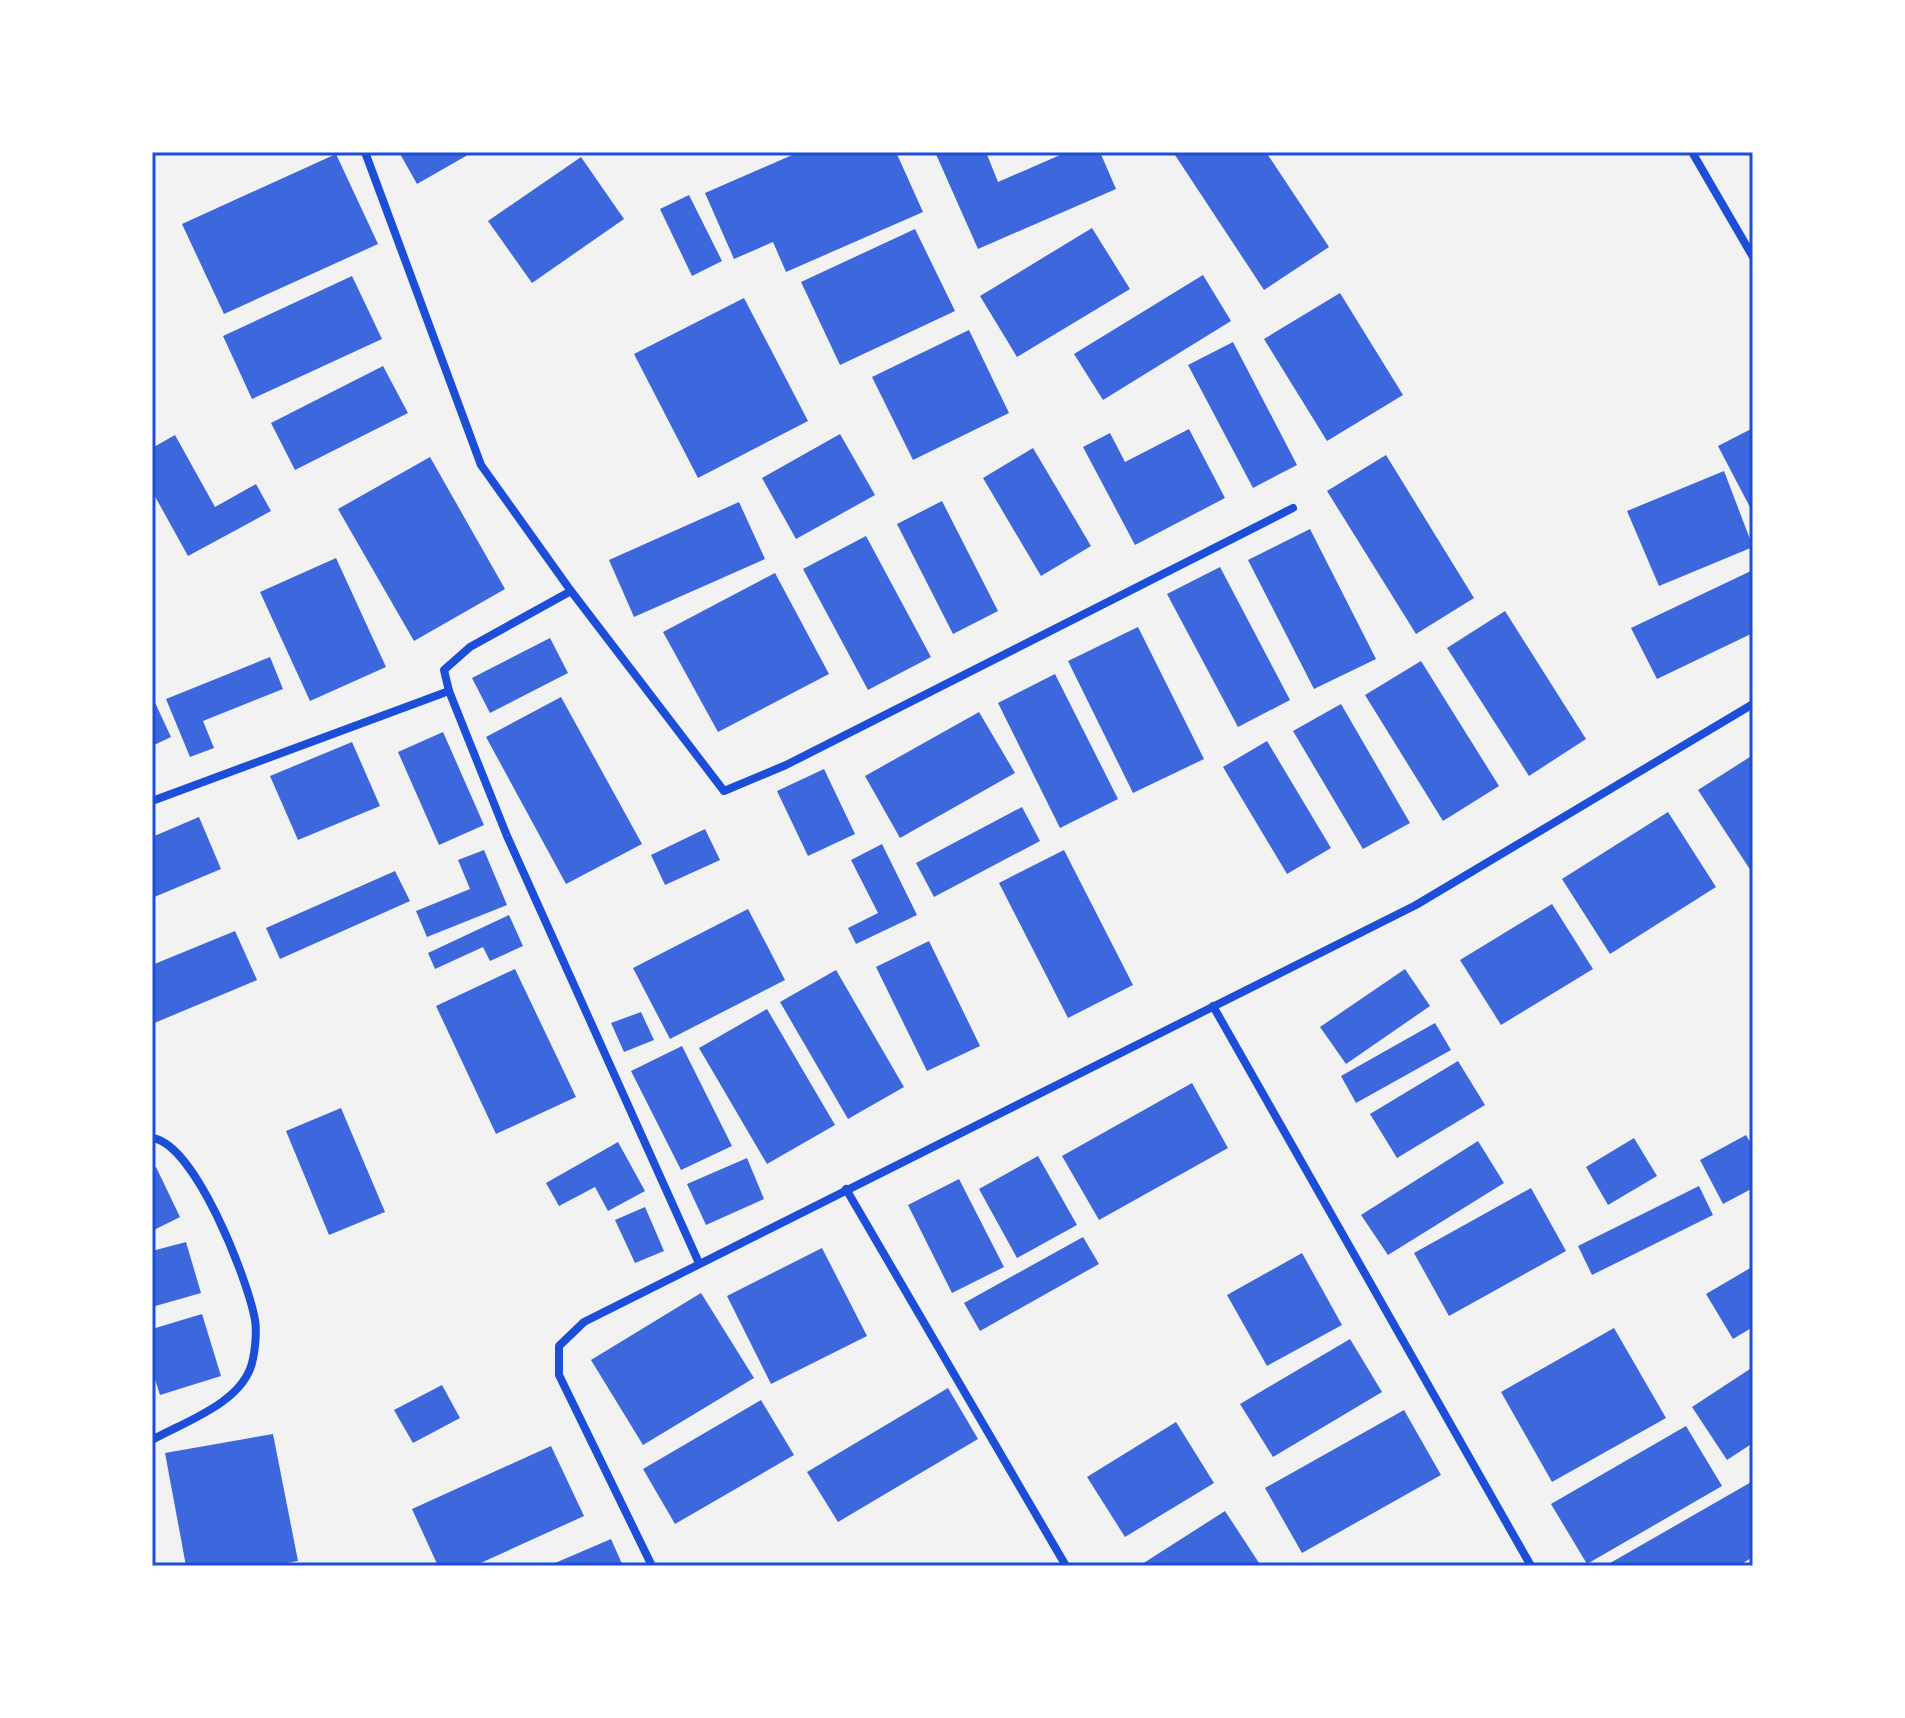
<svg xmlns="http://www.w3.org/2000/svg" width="1905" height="1718" viewBox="0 0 1905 1718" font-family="Manrope,sans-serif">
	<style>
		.building { fill: #3d67dc }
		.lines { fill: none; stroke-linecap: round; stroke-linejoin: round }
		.minor { stroke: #1d4ed8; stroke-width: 8 }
		.neatline { fill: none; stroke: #1d4ed8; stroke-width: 3 }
	</style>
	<rect width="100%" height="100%" fill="#f2f2f2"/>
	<g class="building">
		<path d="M399 152H473L417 184Z"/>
		<path d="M799 152H896L923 212 786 272 773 242 734 259 705 193Z"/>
		<path d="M935 152H986L998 182 1067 152H1100L1116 189 978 249Z"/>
		<path d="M1173 152H1266L1329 247 1264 290Z"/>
		<path d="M336 154 378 244 224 314 182 224Z"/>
		<path d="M581 157 624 219 532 283 488 221Z"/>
		<path d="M689 195 722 261 692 276 660 209Z"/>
		<path d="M1092 228 1130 289 1017 357 980 296Z"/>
		<path d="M915 229 955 311 840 365 801 282Z"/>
		<path d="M1203 275 1231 321 1103 400 1074 354Z"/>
		<path d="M352 276 382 339 252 399 223 336Z"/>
		<path d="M1340 293 1403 395 1327 441 1264 339Z"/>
		<path d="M744 298 808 421 698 478 634 354Z"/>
		<path d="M969 330 1009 413 913 460 872 377Z"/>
		<path d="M1233 342 1297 465 1253 488 1188 365Z"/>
		<path d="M383 366 408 413 295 470 271 423Z"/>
		<path d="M1753 428V513L1718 446Z"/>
		<path d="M1189 429 1225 498 1135 545 1083 447 1110 433 1125 462Z"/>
		<path d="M840 434 875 495 796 539 762 478Z"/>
		<path d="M175 435 215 507 256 484 271 511 188 556 152 491V448Z"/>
		<path d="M1033 448 1091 546 1041 576 983 478Z"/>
		<path d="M1386 455 1474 598 1416 634 1327 491Z"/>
		<path d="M430 457 505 589 414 641 338 509Z"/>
		<path d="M1724 471 1753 547 1659 586 1627 511Z"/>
		<path d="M942 501 998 611 953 634 897 524Z"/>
		<path d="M739 502 765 559 634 617 609 560Z"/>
		<path d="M1310 529 1376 659 1314 689 1248 560Z"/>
		<path d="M866 536 931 657 868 690 803 569Z"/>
		<path d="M336 558 386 667 310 701 260 592Z"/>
		<path d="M1220 567 1290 700 1238 727 1167 594Z"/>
		<path d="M1753 570V633L1657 679 1631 628Z"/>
		<path d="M775 573 829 674 718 732 663 632Z"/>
		<path d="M1505 611 1586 739 1529 776 1447 648Z"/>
		<path d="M1138 627 1204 759 1133 793 1068 661Z"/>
		<path d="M550 638 568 673 490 713 472 678Z"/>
		<path d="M270 657 283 689 203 721 214 748 190 757 166 699Z"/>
		<path d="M1421 661 1499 786 1443 821 1365 695Z"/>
		<path d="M1055 674 1118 799 1060 828 998 703Z"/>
		<path d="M152 696 171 737 152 746Z"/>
		<path d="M561 697 642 844 566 884 486 737Z"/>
		<path d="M1341 704 1410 823 1363 849 1293 731Z"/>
		<path d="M979 712 1015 773 900 838 865 776Z"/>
		<path d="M443 732 484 825 439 845 398 752Z"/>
		<path d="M1267 741 1331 848 1287 874 1223 767Z"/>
		<path d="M352 742 380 806 298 840 270 776Z"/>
		<path d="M1753 755V874L1698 790Z"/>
		<path d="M824 769 855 834 808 856 777 791Z"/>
		<path d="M1022 807 1040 841 934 897 916 863Z"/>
		<path d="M1668 812 1716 887 1610 954 1562 879Z"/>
		<path d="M199 817 221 869 152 898V837Z"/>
		<path d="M705 829 720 860 665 885 651 855Z"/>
		<path d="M882 844 917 915 856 944 848 928 878 913 851 860Z"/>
		<path d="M484 850 507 905 427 937 416 911 470 889 458 860Z"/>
		<path d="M1064 850 1133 985 1068 1018 999 883Z"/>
		<path d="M395 871 410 901 280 959 266 928Z"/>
		<path d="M1552 904 1593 969 1501 1025 1460 960Z"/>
		<path d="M748 909 785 980 670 1039 633 968Z"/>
		<path d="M509 915 523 946 490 961 483 947 435 969 428 953Z"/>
		<path d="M235 931 257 980 152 1024V965Z"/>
		<path d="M929 941 980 1046 927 1071 876 967Z"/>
		<path d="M515 969 576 1097 496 1134 436 1006Z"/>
		<path d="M1405 969 1430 1006 1346 1064 1320 1027Z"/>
		<path d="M836 970 904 1087 848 1119 780 1002Z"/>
		<path d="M767 1009 835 1125 767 1164 699 1048Z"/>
		<path d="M641 1012 654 1040 624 1052 611 1023Z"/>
		<path d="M1435 1023 1451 1050 1356 1103 1341 1076Z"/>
		<path d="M682 1046 732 1146 681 1170 631 1071Z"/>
		<path d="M1458 1061 1485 1105 1397 1158 1370 1114Z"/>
		<path d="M1192 1083 1228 1148 1099 1220 1062 1156Z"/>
		<path d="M341 1108 385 1212 329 1235 286 1131Z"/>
		<path d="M1746 1135 1753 1147V1188L1723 1204 1700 1160Z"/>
		<path d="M1634 1138 1657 1176 1608 1205 1586 1167Z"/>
		<path d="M1478 1141 1504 1183 1388 1255 1361 1215Z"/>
		<path d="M618 1142 645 1191 608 1211 595 1187 559 1206 546 1183Z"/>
		<path d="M1038 1156 1077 1225 1017 1258 979 1189Z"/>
		<path d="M747 1158 764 1199 706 1225 687 1184Z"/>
		<path d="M156 1167 180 1217 152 1231V1169Z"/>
		<path d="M959 1179 1004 1267 952 1293 908 1205Z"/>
		<path d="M1699 1186 1713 1215 1592 1275 1578 1246Z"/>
		<path d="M1531 1188 1566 1251 1449 1316 1414 1253Z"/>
		<path d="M645 1207 664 1251 635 1263 615 1220Z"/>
		<path d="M1083 1237 1099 1264 980 1331 964 1303Z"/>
		<path d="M186 1242 201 1293 152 1307V1251Z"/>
		<path d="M822 1248 867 1336 771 1384 727 1296Z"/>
		<path d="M1302 1253 1342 1325 1267 1366 1227 1295Z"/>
		<path d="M1752 1267 1753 1327 1733 1339 1706 1294Z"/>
		<path d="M701 1293 754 1378 643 1445 591 1360Z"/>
		<path d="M202 1314 221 1376 160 1395 152 1370V1329Z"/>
		<path d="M1614 1328 1666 1418 1552 1482 1501 1392Z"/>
		<path d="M1350 1339 1382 1392 1273 1457 1240 1404Z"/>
		<path d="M1753 1367V1443L1727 1460 1692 1407Z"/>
		<path d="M442 1385 460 1418 413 1443 394 1410Z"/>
		<path d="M948 1388 978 1439 838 1522 807 1472Z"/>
		<path d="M761 1400 794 1455 675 1524 643 1469Z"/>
		<path d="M1404 1410 1441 1475 1302 1553 1265 1488Z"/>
		<path d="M1176 1422 1214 1483 1125 1537 1087 1477Z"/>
		<path d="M1686 1426 1722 1486 1587 1564 1551 1504Z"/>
		<path d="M273 1434 298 1561 270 1566H186L165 1453Z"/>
		<path d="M551 1446 584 1516 474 1566H438L412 1509Z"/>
		<path d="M1753 1481V1557L1738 1566H1605Z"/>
		<path d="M1225 1511 1261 1566H1139Z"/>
		<path d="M611 1539 623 1566H548Z"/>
	</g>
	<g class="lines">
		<g class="minor">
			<path d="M365 152 481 465 571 591 724 791 786 765 1293 508"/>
			<path d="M1692 152 1753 257"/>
			<path d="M571 591 470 647 444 670 449 691 507 836 699 1263"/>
			<path d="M152 801 449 691"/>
			<path d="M1213 1006 1531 1566"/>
			<path d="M152 1138C195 1143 248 1280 255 1320 257 1331 255 1352 252 1363 242 1403 184 1422 152 1440"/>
			<path d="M846 1189 1066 1566"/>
			<path d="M652 1566 559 1375V1346L584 1322 1416 905 1753 704"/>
		</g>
	</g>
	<rect width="1905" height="1718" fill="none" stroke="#ffffff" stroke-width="308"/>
	<rect x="154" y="154" width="1597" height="1410" class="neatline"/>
</svg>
